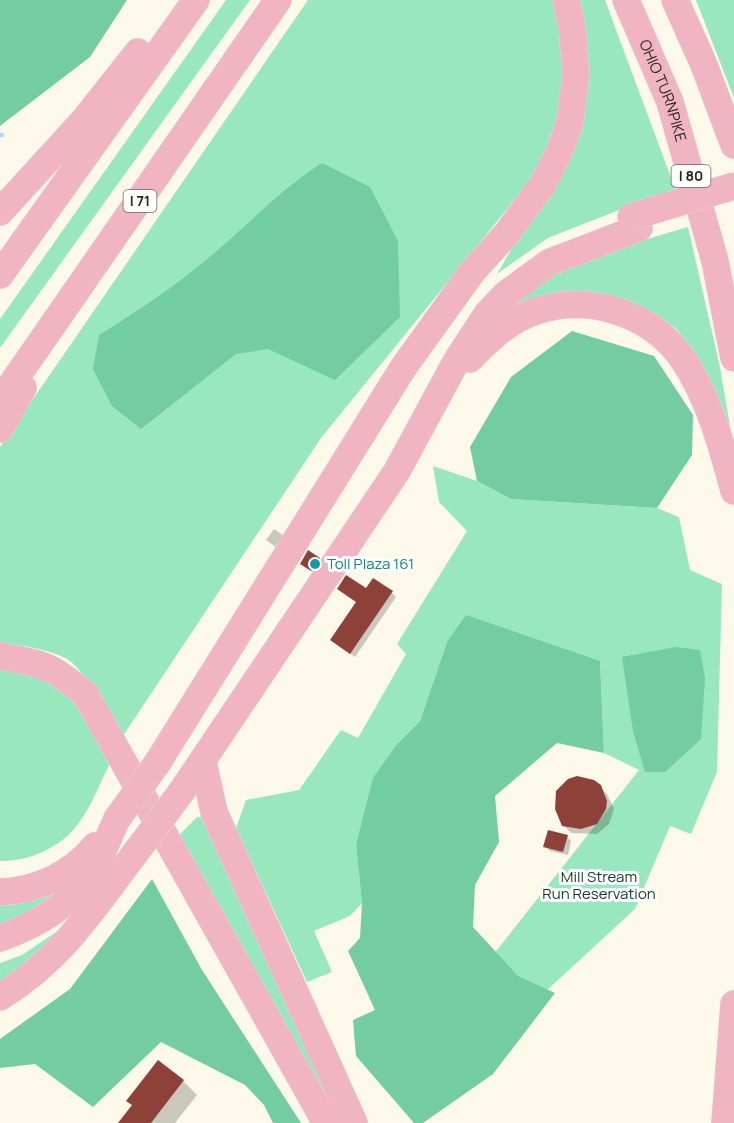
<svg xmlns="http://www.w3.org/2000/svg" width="734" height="1123" viewBox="0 0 734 1123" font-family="Manrope,sans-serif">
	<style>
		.green { fill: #98e7bf }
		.forest { fill: #74cca2 }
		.shadow { fill: #0003 }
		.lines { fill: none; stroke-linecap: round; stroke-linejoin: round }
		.stream { stroke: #b7d8fe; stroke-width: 4.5 }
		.building { fill: #8d4139 }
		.highway-casing { stroke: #dcdcdb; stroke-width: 28 }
		.highway { stroke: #f0b4c3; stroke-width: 27 }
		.highway-bridge-casing { stroke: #dcdcdb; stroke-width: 28; stroke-linecap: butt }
		.highway-bridge { stroke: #f0b4c3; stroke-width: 27 }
		.culture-dot { fill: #0f9aa8; stroke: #fff; stroke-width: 2 }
		.labels { text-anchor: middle; stroke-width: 6; stroke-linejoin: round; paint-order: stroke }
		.shield { fill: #fff; stroke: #686763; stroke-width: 1.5 }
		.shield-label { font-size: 14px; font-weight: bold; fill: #272620 }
		.street-label { font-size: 15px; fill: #272620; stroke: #fff }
		.culture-label { font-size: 15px; fill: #0d838f; stroke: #fff; text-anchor: start }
		.park-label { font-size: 15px; fill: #123928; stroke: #fff }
	</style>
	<rect width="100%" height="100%" fill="#fdf9ea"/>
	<g class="green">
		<path d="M226 0H250L0 348V319Z"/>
		<path d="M308 0H553L564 48 565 116 542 166 321 438 121 739C112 719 83 666 65 658 50 650 16 643 0 645V447Z"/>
		<path d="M574 0H605L676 191 632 205 548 238 497 274 546 189 572 151Z"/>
		<path d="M696 0H734V98Z"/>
		<path d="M688 227 720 367 733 444C718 407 705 363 679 332 674 326 666 322 661 318 615 286 561 286 511 306L572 261Z"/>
		<path d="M433 466 477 481 511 499 657 508 679 517 690 570 722 584 717 772 691 834 670 826 635 909 467 1064 430 1035 639 770 604 753 600 661 447 642 420 721 398 743 356 845 362 903 350 916 314 931 332 972 307 982 236 828 246 800 299 790 341 730 358 738 406 654 397 644 467 531 439 502Z"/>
		<path d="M0 661 14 663 72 694 111 762C100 782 92 806 78 824 62 847 28 862 0 861Z"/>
		<path d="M197 817H203L347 1123H334L177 837Z"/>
		<path d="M48 886 57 897 0 927V897Z"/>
		<path d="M62 928 65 935 0 986V963L22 955Z"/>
	</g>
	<g class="forest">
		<path d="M0 0H127L90 57 0 126Z"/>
		<path d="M322 163 370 187 398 241 400 317 335 380 268 349 236 354 141 429 112 406 93 369 99 335C138 311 177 285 212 255 249 224 281 189 322 163Z"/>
		<path d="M572 331 654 356 693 415 692 455 657 508 511 499 477 481 470 447 511 377Z"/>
		<path d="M466 615 600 661 604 753 557 743 495 796 499 842 475 885 473 927 518 976 555 993 493 1074 423 1123H414L356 1056 353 1020 375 1010 348 951 360 938 362 903 356 845 373 778 398 743 420 721 447 642Z"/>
		<path d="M676 647 700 650 705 678 701 739 665 772H645L633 731 622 657Z"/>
		<path d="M152 879 202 970 301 1123H273L264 1105 245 1085 161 1042 93 1107 35 1064 0 1068V1039L70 989Z"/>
	</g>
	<g class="shadow">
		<path d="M274 529 283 535 276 547 266 540Z"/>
		<path d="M319 559 321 560 313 572 303 565Z"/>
		<path d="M366 590 392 593 396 597 355 657 336 644Z"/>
		<path d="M586 778 607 794 614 809 609 824 597 834 571 833 564 826 569 780Z"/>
		<path d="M567 837 571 841 568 855 550 851 545 846Z"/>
		<path d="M183 1081 197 1095 175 1123H120Z"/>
	</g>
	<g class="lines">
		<path class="stream" d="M0 135H2"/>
	</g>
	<g class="building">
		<path d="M308 550 320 558 311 571 300 564Z"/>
		<path d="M346 575 366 588 373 578 393 591 350 654 330 640 356 602 337 589Z"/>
		<path d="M577 776 594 780 601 785 607 801 606 809 597 824 581 829 562 826 555 809 556 791 568 779Z"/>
		<path d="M548 830 568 835 563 852 543 847Z"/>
		<path d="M158 1060 184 1080 151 1123H118L132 1105 126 1101Z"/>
	</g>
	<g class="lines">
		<g class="highway-casing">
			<g id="highway">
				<path id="s1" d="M626 0 670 102 715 261 734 358"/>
				<path d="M675 0 704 65 734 145"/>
				<path d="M0 212 85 119 138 52"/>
				<path d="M0 275 196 0"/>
				<path d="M470 359C488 340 510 319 536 311 588 294 647 312 680 355 708 394 722 446 734 491"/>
				<path d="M0 401 278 0"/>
				<path d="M0 429 23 388"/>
				<path d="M0 656C43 663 53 666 86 695L326 1123"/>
				<path d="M158 762 403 368 472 272 508 232 543 184 560 150 570 122 576 75 572 26 566 0"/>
				<path d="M203 762 214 812 354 1123"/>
				<path d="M182 791 397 471 457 360 487 314 506 294 550 262 639 228"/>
				<path d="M0 892C37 891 72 874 95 846"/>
				<path d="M0 938C32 927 68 907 88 878 100 861 108 838 117 819"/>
				<path d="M0 997C67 956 99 899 146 839"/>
				<path d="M725 1123 734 1004"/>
			</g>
		</g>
		<use href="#highway" class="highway"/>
		<g class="highway-bridge-casing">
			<g id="highway-bridge">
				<path d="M631 217 734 186"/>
				<path d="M117 819 158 762"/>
				<path d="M146 839 182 791"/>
			</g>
		</g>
		<use href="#highway-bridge" class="highway-bridge"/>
	</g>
	<circle class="culture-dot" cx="315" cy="564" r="6"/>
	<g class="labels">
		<g class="shield">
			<rect x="671.5" y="165" width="39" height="22" rx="4.5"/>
			<rect x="123.5" y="190" width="33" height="22" rx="4.5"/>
		</g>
		<g class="shield-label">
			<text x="691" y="181">I 80</text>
			<text x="140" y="206">I 71</text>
		</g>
		<g class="street-label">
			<text dy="5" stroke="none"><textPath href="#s1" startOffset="98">OHIO TURNPIKE</textPath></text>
		</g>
		<g class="culture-label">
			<text x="327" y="569">Toll Plaza 161</text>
		</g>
		<g class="park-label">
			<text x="599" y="882">Mill Stream<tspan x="599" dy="17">Run Reservation</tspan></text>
		</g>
	</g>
</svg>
